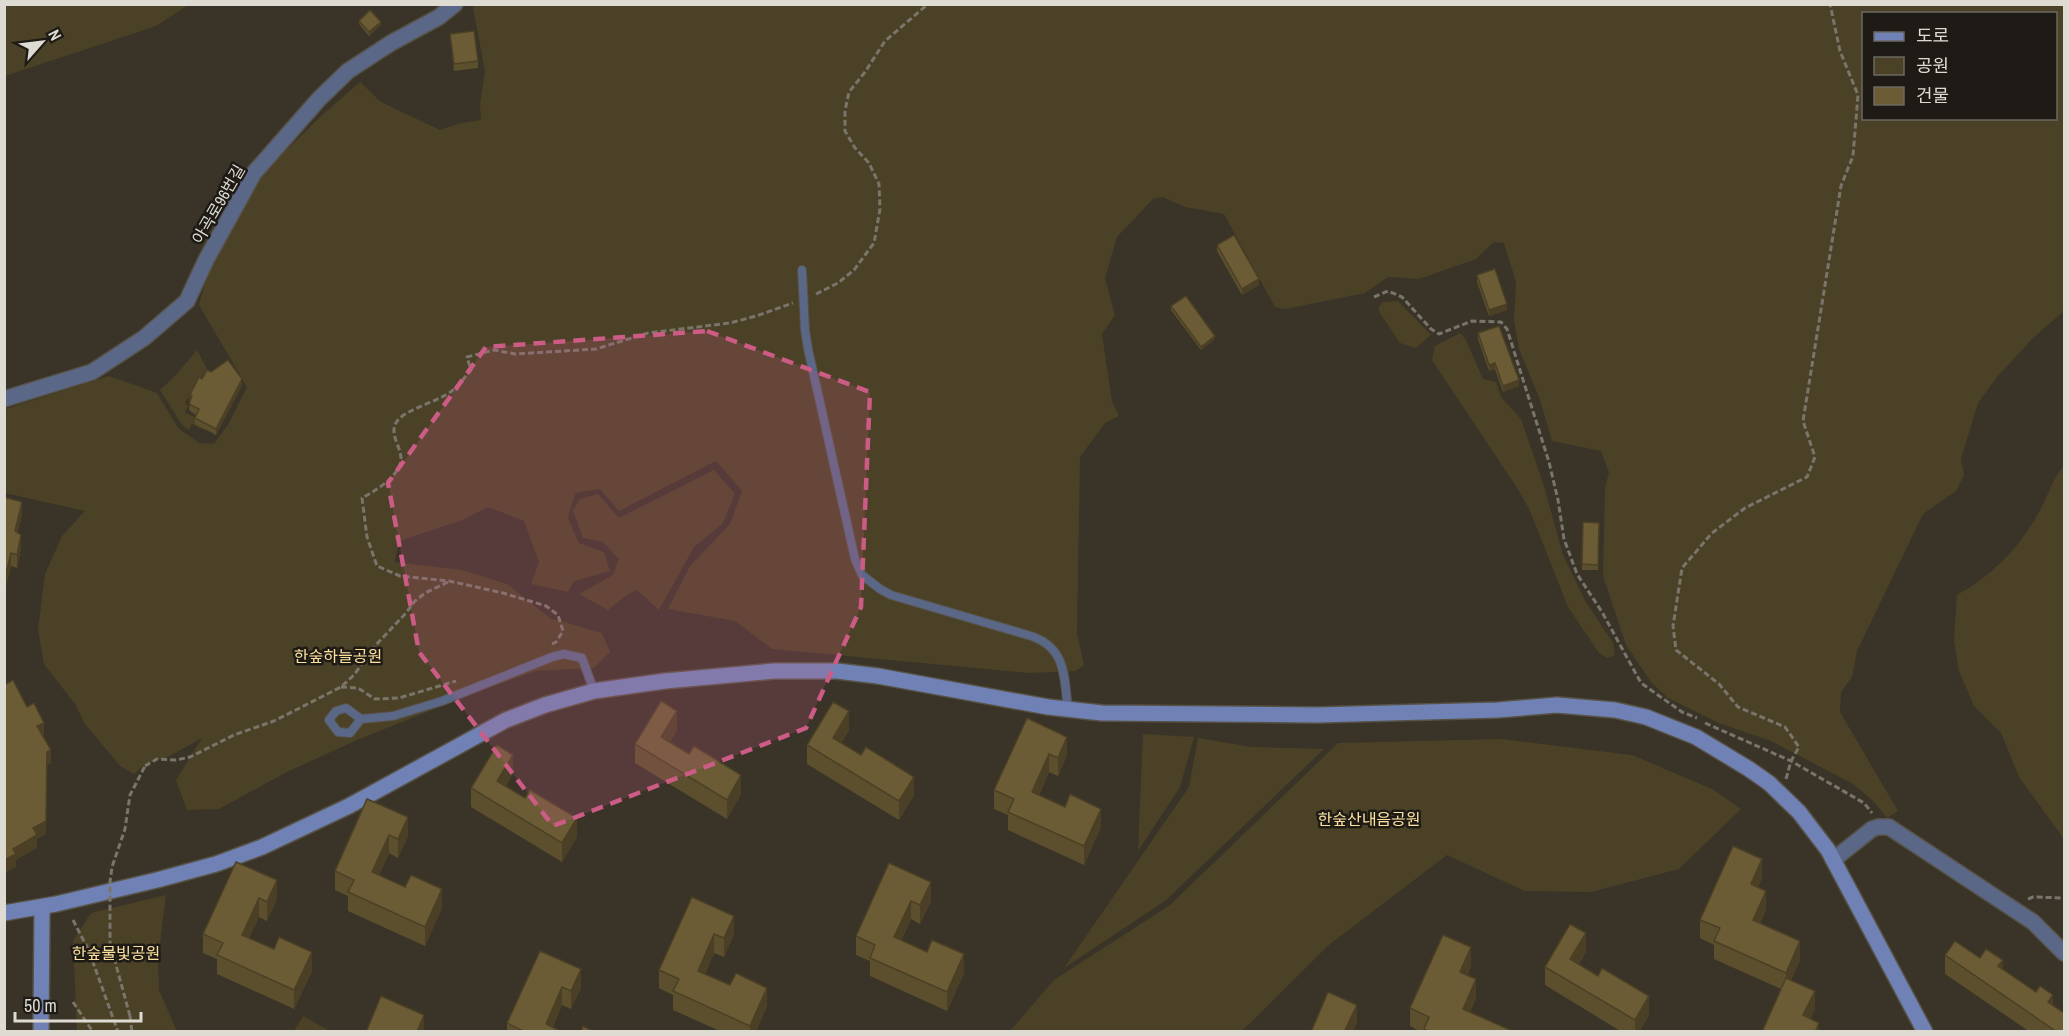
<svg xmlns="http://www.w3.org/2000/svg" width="2069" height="1036" viewBox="0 0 2069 1036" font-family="'Archivo Narrow','Noto Sans KR',sans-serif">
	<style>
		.green { fill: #4b4126; fill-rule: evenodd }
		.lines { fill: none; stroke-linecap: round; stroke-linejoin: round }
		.lane-casing { stroke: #575246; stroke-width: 10 }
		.street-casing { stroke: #575246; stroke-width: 18 }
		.secondary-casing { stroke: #575246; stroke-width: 18 }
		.path { stroke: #79756a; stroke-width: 3; stroke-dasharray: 6 3; stroke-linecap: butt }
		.lane { stroke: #5b6787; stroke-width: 8 }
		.street { stroke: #5b6787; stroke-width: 15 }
		.secondary { stroke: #7082b5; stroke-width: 15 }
		.path-bridge { stroke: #79756a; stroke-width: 3; stroke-dasharray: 6 3; stroke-linecap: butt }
		.wall { fill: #5c4f2e }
		.shaded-wall { fill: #4b4025 }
		.building { fill: #6b5c35; stroke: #4b4025; stroke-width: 1.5 }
		.marked { fill: #cc5c85; fill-opacity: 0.2; stroke: #cc5c85; stroke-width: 4.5; stroke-dasharray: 12 8; stroke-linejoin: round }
		.labels { text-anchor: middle; stroke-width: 5; stroke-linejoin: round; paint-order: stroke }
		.street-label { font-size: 16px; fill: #dedbd3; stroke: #1e1b16 }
		.park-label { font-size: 16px; fill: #fce09e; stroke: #1e1b16 }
	</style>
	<rect width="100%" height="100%" fill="#393427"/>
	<g class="green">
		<path d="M4 5 5 4 188 5 156 26 5 76Z"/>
		<path d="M475 5H2064V311L2033 338 1997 377 1978 403 1961 459 1964 475 1956 491 1923 514 1857 651 1852 677 1841 692 1840 712 1898 811 1887 818 1874 802 1853 784 1771 741 1719 723 1668 698 1651 682 1626 645 1603 576 1605 488 1609 472 1601 451 1552 441 1540 400 1519 349 1514 321 1516 282 1504 243 1494 242 1476 259 1419 279 1388 277 1365 293 1285 309 1275 307 1224 214 1185 207 1163 197 1153 199 1117 237 1105 278 1115 315 1102 334 1112 402 1119 416 1105 423 1080 457 1077 633 1084 665 1076 671 1029 673 772 649 735 621 668 609 690 566 730 524 742 491 716 461 619 511 600 489 575 493 568 518 579 543 604 552 610 571 574 581 568 592 531 584 539 562 524 521 488 507 460 521 399 541 395 562 462 570 507 584 550 618 602 633 610 652 594 668 535 671 477 692 357 740 287 772 219 809 187 810 176 780 202 738 170 756 144 765 134 774 120 766 85 724 75 704 44 664 38 630 45 574 62 536 85 511 5 493V409L109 376 157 393 178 428 199 443 214 444 229 423 247 387 199 305 209 269 266 170 320 117 360 82 381 102 440 130 461 123 481 120 480 104 485 71 473 8ZM1864 14H2056V118H1864Z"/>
		<path d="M1398 301 1431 335 1416 348 1400 343 1378 310 1382 302Z"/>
		<path d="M1460 333 1466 340 1483 379 1496 382 1501 397 1521 419 1544 486 1563 555 1586 602 1613 643 1615 655 1607 658 1599 653 1568 607 1530 511 1519 491 1432 360 1435 346Z"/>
		<path d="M197 350 207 369 185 403 188 406 185 412 207 424 204 430 192 424 189 430 182 425 160 390 174 377Z"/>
		<path d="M2064 466V839L2019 777 2001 733 1974 706 1959 671 1954 641 1957 595C1993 575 2021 546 2040 510 2048 495 2053 478 2064 466Z"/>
		<path d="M714 470 735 494 723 523 694 547 659 610 637 590 628 594 608 610 579 594 613 575 619 559 603 542 583 538 573 511 580 499 598 494 619 518Z"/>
		<path d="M1143 734 1194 737 1180 787 1138 851Z"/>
		<path d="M1198 738 1252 747 1324 749 1165 901 1064 968 1189 787Z"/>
		<path d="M1502 739 1632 755 1712 789 1741 809 1679 869 1591 892 1525 891 1447 855 1330 944 1242 1031H1010L1054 980 1170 905 1338 743Z"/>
		<path d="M166 895 158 959 159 990 177 1031H77L73 941 91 913Z"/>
		<path d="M303 1016 330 1031H294Z"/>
	</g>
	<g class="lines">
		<g class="lane-casing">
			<g id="lane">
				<path d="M802 270 805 330 808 349 855 559 862 575 880 589 891 595 1031 636C1067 648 1064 678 1068 710"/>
				<path d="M361 719 350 733 338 732 329 720 336 711 346 708 361 719 393 716 442 701 552 657 564 654 582 658 594 691"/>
			</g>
		</g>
		<g class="street-casing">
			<g id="street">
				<path d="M4 399 92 372 144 338 187 301 206 260 254 173 319 99 348 71 391 43 439 17 455 4"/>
				<path d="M1833 860 1872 829 1878 827H1889L2033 922 2064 953"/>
			</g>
		</g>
		<g class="secondary-casing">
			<g id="secondary">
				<path d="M4 913 56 904 157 880 216 864 262 847 349 806 506 720 545 705 594 691 665 681 774 671H837L878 676 1048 707 1102 713 1317 715 1498 710 1557 705 1615 710 1646 717 1696 737 1749 769 1769 783 1799 812 1828 850 1925 1032"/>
				<path d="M41 1032 42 907"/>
			</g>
		</g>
		<g class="path">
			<path d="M816 294 838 283 854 270 874 243 880 209 879 184 869 163 855 148 845 131V111L849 92 865 72 885 41 928 4"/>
			<path d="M1374 297 1388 291 1402 297 1431 329 1439 334 1472 321 1501 322 1507 329 1549 462 1558 500 1564 539 1577 574 1602 612 1641 683 1682 712 1697 718"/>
			<path d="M552 644 556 642 563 631 558 615 546 606 503 593 449 581 400 576 377 566 367 537 362 498C375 491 399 477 401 460 402 447 387 433 398 420 407 409 439 401 452 391 459 385 465 377 471 370L467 357 494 350 515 354 596 349 648 333 730 323 756 316 793 303"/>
			<path d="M341 687 358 688 375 699 399 698 456 681"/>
			<path d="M1705 723 1791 761 1864 803 1872 813"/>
			<path d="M145 766 157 759 176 760 190 757 234 735 274 721 341 687 354 675 374 647 406 613 414 602 425 593 448 582"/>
			<path d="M1786 779 1791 761 1799 747 1785 727 1738 707 1719 684 1676 650 1673 626 1682 568 1712 533 1745 508 1807 477 1815 457 1803 421 1841 186 1853 156 1858 95 1840 51 1830 4"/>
			<path d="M2028 899 2033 897 2064 898"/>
			<path d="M73 920 89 951 118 1032"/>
			<path d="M73 1002 93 1032"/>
			<path d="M130 1016 132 1032"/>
		</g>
		<use href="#lane" class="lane"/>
		<use href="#street" class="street"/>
		<use href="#secondary" class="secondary"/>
		<path class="path-bridge" d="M130 1016 110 943V882L112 867 125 829 130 795 145 766"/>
	</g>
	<g class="wall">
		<path d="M359 21 381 25 369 36 359 24Z"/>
		<path d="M450 34 478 61V68L454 71Z"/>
		<path d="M1217 245 1259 285 1242 295 1217 251Z"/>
		<path d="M1477 275 1507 310 1489 316 1477 282Z"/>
		<path d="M1171 306 1215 339 1201 350 1171 310Z"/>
		<path d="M1478 333 1519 386 1503 392 1495 369 1489 371 1478 339Z"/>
		<path d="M202 379 242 385 216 435 195 424V418L196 415 189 410 190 395Z"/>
		<path d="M4 497 22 515 17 533 21 548 17 568 11 566 4 594Z"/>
		<path d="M1583 522 1599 523 1598 570H1582Z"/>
		<path d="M1027 718 1067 755 1058 776 1049 772 1039 795 1101 827 1084 865 1008 830V815L994 809V790Z"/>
		<path d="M677 730 670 742 741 794 727 819 635 763V744Z"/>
		<path d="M849 730 841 743 861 755 914 795 899 820 807 764V745Z"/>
		<path d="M513 773 506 786 577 837 562 862 471 807V788Z"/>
		<path d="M367 799 408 836 398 858 389 853 379 875 442 908 425 946 348 911V896L335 890V871Z"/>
		<path d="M236 862 277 899 267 921 259 917 249 938 312 971 294 1009 217 974V959L203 953V934Z"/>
		<path d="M889 863 931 901 920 924 911 919 901 941 964 973 947 1011 870 976V961L856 955V936Z"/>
		<path d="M1762 878 1758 887 1766 910 1760 923 1800 960 1791 980 1815 1009 1810 1019 1819 1032 1781 989 1714 959V945L1700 938V920Z"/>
		<path d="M692 897 734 934 724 957 714 953 705 974 767 1006 756 1032H722L673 1010V995L659 988V970Z"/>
		<path d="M540 951 581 988 571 1009 562 1005 553 1027 562 1032H507V1023Z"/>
		<path d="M1586 952 1579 964 1649 1015 1639 1032H1622L1545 985V967Z"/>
		<path d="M1945 955 1980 958 2003 969 2036 992 2053 1006 2064 1032H2030L1945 974Z"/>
		<path d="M1471 966 1467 976 1476 998 1470 1012 1510 1032H1421L1410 1026V1008Z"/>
	</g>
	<g class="shaded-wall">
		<path d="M381 22V25L369 36V32Z"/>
		<path d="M1259 279V285L1242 295V289Z"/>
		<path d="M1507 304V310L1489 316V310Z"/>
		<path d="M1215 336V339L1201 350V347Z"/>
		<path d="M1495 363V369L1489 371V365Z"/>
		<path d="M242 379V385L216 435V429Z"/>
		<path d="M1519 380V386L1503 392V386Z"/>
		<path d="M22 502V515L15 544V531Z"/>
		<path d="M21 535V548L17 568V555Z"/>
		<path d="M11 553V566L4 594V581Z"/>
		<path d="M677 711V730L661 756V737Z"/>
		<path d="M849 711V730L833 757V738Z"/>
		<path d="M44 723V735L37 739V726Z"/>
		<path d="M1067 737V755L1058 776V758Z"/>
		<path d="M51 750V763L47 765 46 834 37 839V848L16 860V867L4 873V860L13 849 33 828 47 752Z"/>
		<path d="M1049 754V772L1032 810V792Z"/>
		<path d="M513 755V773L497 800V781Z"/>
		<path d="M741 775V794L727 819V800Z"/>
		<path d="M914 777V795L899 820V801Z"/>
		<path d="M1101 809V827L1084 865V846Z"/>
		<path d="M408 817V836L398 858V839Z"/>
		<path d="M577 818V837L562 862V843Z"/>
		<path d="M389 835V853L372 891V872Z"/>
		<path d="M1762 859V878L1751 902V884Z"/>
		<path d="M277 880V899L267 921V902Z"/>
		<path d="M931 882V901L920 924V905Z"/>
		<path d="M442 889V908L425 946V927Z"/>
		<path d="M1766 891V910L1753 939V920Z"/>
		<path d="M259 898V917L242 954V935Z"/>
		<path d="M911 901V919L894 956V937Z"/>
		<path d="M734 916V934L724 957V938Z"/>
		<path d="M1586 933V952L1570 978V959Z"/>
		<path d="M714 934V953L698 989V971Z"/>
		<path d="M1800 941V960L1786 992V973Z"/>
		<path d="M1471 947V966L1460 991V972Z"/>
		<path d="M312 952V971L294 1009V990Z"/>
		<path d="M964 954V973L947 1011V992Z"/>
		<path d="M2003 960V978L1998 966Z"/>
		<path d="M581 969V988L571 1009V991Z"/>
		<path d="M1476 979V998L1463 1027V1009Z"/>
		<path d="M562 987V1005L551 1032 546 1024Z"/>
		<path d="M767 988V1006L756 1032H750V1026Z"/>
		<path d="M1815 991V1009L1805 1032 1803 1015Z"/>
		<path d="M2053 995V1013L2048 1002Z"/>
		<path d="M1649 996V1015L1639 1032H1635V1020Z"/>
		<path d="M1357 1005V1023L1353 1032H1345Z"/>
		<path d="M424 1015V1032H417Z"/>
		<path d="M1819 1023V1032H1815Z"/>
	</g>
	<g class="building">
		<path d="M370 10 381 22 369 32 359 21Z"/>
		<path d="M474 31 478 61 454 64 450 34Z"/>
		<path d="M1234 235 1259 279 1242 289 1217 245Z"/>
		<path d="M1495 269 1507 304 1489 310 1477 275Z"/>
		<path d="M1186 296 1215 336 1201 347 1171 306Z"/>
		<path d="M1499 326 1519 380 1503 386 1495 363 1489 365 1478 333Z"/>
		<path d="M228 360 242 379 216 429 195 418 199 409 189 404 192 396 190 395 199 377 202 379 207 370 211 372Z"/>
		<path d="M4 497 22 502 15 531 21 535 17 555 11 553 4 581Z"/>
		<path d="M1583 522 1599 523 1598 565 1582 564Z"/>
		<path d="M13 680 27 707 34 703 44 723 37 726 51 750 47 752 46 821 33 828 37 835 13 849 16 854 4 860V685Z"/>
		<path d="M661 701 677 711 661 737 689 754 694 746 741 775 727 800 635 744Z"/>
		<path d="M833 702 849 711 833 738 861 755 866 747 914 777 899 801 807 745Z"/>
		<path d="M1027 718 1067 737 1058 758 1049 754 1032 792 1065 807 1070 794 1101 809 1084 846 1008 812 1014 799 994 790Z"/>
		<path d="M497 745 513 755 497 781 525 798 530 790 577 818 562 843 471 788Z"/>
		<path d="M367 799 408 817 398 839 389 835 372 872 405 887 411 875 442 889 425 927 348 892 354 880 335 871Z"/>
		<path d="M1733 846 1762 859 1751 884 1766 891 1753 920 1800 941 1786 973 1714 941 1720 928 1700 920Z"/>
		<path d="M236 862 277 880 267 902 259 898 242 935 274 949 279 937 312 952 294 990 217 955 223 943 203 934Z"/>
		<path d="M889 863 931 882 920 905 911 901 894 937 927 952 932 940 964 954 947 992 870 958 875 945 856 936Z"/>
		<path d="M692 897 734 916 724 938 714 934 698 971 730 985 736 973 767 988 750 1026 673 991 679 979 659 970Z"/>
		<path d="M1570 924 1586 933 1570 959 1598 976 1602 968 1649 996 1635 1020 1545 967Z"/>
		<path d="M1443 935 1471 947 1460 972 1476 979 1463 1009 1510 1030 1509 1032H1430L1424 1029 1429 1017 1410 1008Z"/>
		<path d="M1955 941 1980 958 1986 949 2003 960 1998 966 2036 992 2040 986 2053 995 2048 1002 2064 1013V1032H2057L1945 955Z"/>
		<path d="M540 951 581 969 571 991 562 987 546 1024 562 1032H525L507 1023Z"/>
		<path d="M1786 978 1815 991 1803 1015 1819 1023 1815 1032H1762Z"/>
		<path d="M1328 992 1357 1005 1345 1030 1350 1032H1311Z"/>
		<path d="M381 996 424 1015 417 1032H366Z"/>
		<path d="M583 1026 594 1032H581Z"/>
	</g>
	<path class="marked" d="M707 331 870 392 861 607 806 728 553 826 419 652 388 483 486 347Z"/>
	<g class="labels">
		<g class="street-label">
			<text transform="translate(218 204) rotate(-60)" y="6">아곡로96번길</text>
		</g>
		<g class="park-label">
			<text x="338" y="662">한숲하늘공원</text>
			<text x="1369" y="825">한숲산내음공원</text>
			<text x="116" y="959">한숲물빛공원</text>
		</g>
	</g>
	<rect width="2069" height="1036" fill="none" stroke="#dedbd3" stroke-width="12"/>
	<rect x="1862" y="12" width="195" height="108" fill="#1e1b16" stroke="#6b6862" stroke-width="1.5"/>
	<rect x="1874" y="32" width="30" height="9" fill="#7082b5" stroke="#6b6862" stroke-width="1.5"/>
	<text x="1916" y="42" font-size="18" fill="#dedbd3">도로</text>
	<rect x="1874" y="57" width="30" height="18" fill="#4b4126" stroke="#6b6862" stroke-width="1.5"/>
	<text x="1916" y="72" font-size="18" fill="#dedbd3">공원</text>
	<rect x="1874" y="87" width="30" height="18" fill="#6b5c35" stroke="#6b6862" stroke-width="1.5"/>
	<text x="1916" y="102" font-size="18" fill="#dedbd3">건물</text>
	<g transform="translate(42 42) rotate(62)" stroke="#1e1b16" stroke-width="4.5" paint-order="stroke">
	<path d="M0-4.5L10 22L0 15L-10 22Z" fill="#dedbd3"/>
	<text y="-9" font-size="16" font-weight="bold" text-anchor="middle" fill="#dedbd3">N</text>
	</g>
	<path d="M15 1012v9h126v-9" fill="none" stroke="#dedbd3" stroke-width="3"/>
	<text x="24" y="1012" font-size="18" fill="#dedbd3" stroke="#1e1b16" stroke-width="4.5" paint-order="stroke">50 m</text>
</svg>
